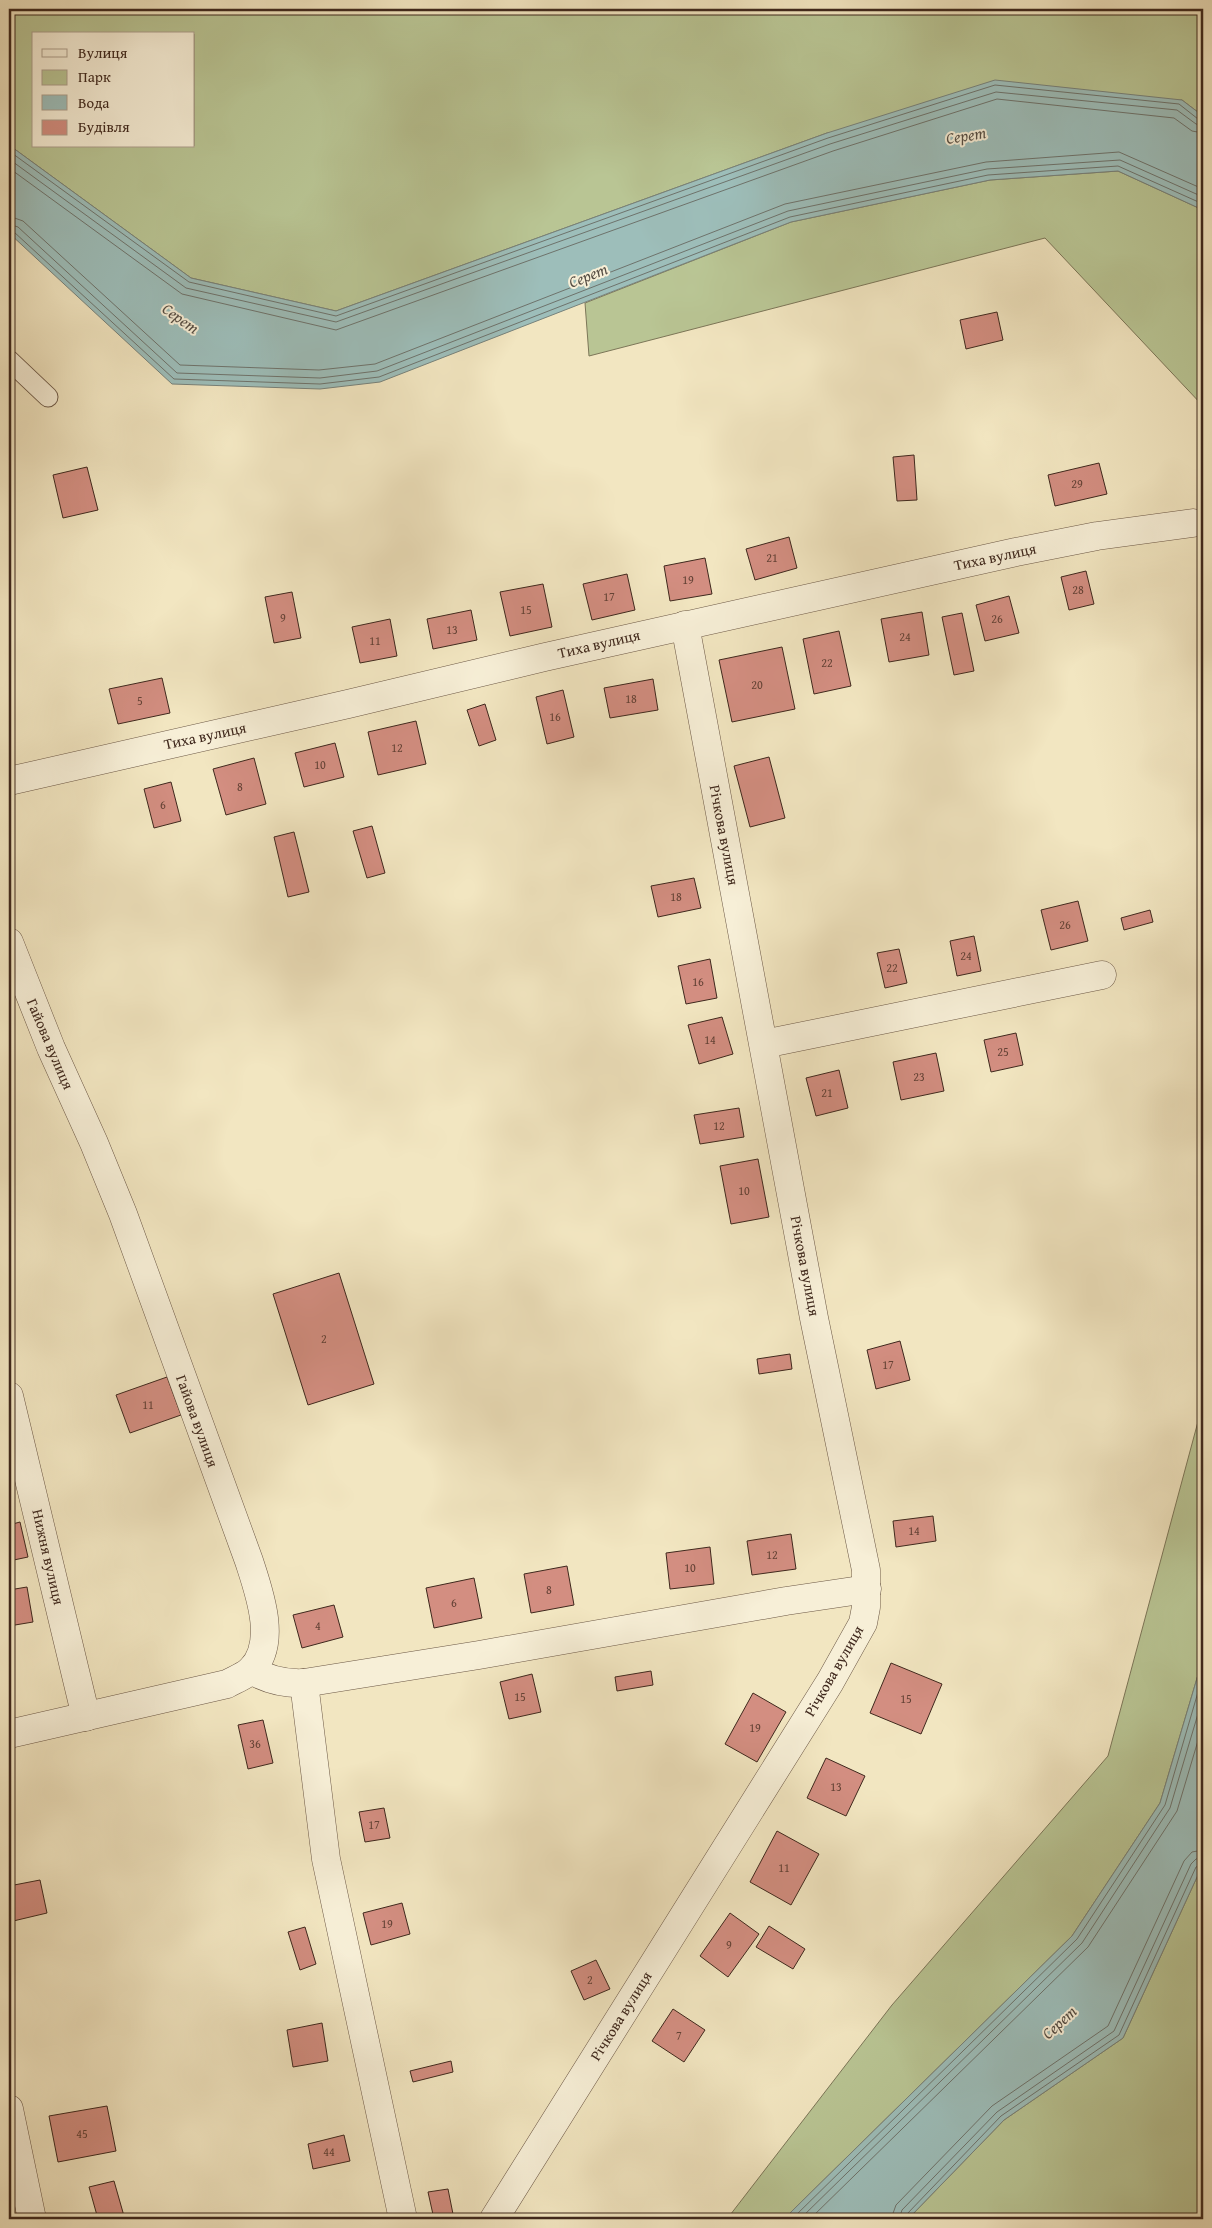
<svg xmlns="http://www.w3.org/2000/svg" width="1212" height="2228" viewBox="0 0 1212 2228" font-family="'Gentium Book Plus',serif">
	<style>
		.green { fill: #b9c594; stroke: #7c7658; fill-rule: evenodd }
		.water { fill: #9dbeba; stroke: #77827b }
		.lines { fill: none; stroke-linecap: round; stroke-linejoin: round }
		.shore { stroke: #6e736c; stroke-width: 1 }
		.building { fill: #d38e81; stroke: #3f281d }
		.lane-casing { stroke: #6c5846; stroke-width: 21 }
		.street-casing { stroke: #6c5846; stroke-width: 29 }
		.lane { stroke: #f7efd7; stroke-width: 19 }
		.street { stroke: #f7efd7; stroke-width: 28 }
		.labels { text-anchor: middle; stroke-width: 4; stroke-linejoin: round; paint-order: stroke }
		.number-label { font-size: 12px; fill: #644236 }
		.street-label { font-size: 15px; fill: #3f281d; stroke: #f7efd7 }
		.water-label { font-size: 16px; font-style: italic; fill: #564e44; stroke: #f7efd7 }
	</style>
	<rect width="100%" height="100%" fill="#f2e6c1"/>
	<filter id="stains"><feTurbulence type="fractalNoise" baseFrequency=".004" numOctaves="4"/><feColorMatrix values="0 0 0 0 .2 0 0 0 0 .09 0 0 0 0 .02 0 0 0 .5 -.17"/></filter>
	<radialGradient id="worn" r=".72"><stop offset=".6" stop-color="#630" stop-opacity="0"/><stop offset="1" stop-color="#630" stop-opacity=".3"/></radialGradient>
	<g class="green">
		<path d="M9 9H1203V116L1182 100 827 133 336 311 191 278 9 145ZM34 34H194V146H34Z"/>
		<path d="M1118 171 1203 210V406L1045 238 589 356 585 303 791 222 990 180Z"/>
		<path d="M1203 1403V1658L1160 1803 1072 1936 791 2212 786 2219H727L892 2005 1108 1756Z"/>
		<path d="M1203 1864V2219H908L1004 2120 1123 2038Z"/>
	</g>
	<g class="water">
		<path d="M995 80 1182 100 1203 116V210L1118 171 990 180 791 222 380 382 320 389 172 384 9 233V145L191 278 336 311 827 133Z"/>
		<path d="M1203 1658V1864L1123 2038 1004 2120 908 2219H786L791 2212 1072 1936 1160 1803Z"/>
	</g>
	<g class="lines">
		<g class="shore">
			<path d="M9 151 189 282 336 316 828 138 995 85 1179 104 1198 119 1203 120"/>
			<path d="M9 159 186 288 336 322 830 144 996 92 1177 110 1196 124 1203 126"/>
			<path d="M9 168 182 294 336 330 833 151 997 99 1174 118 1192 131 1203 133"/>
			<path d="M9 216 23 221 180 365 319 370 375 364 785 204 986 162 1119 152 1203 189"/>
			<path d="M9 224 18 227 177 373 320 378 377 371 788 211 987 169 1120 160 1203 197"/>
			<path d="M9 230 14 232 174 379 320 384 379 377 790 217 988 175 1118 166 1203 204"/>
			<path d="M792 2219 1077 1939 1165 1805 1203 1675"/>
			<path d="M800 2219 1082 1943 1170 1808 1203 1697"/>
			<path d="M810 2219 1088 1947 1177 1811 1203 1724"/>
			<path d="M891 2219 896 2205 992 2106 1108 2026 1184 1861 1192 1852 1203 1850"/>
			<path d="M899 2219 902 2210 997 2112 1114 2031 1191 1864 1196 1859 1203 1857"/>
			<path d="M905 2219 907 2214 1001 2116 1119 2035 1196 1867 1203 1864"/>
		</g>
	</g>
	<g class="building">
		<path d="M997 312 1003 340 966 349 960 320Z"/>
		<path d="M914 455 917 500 897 501 893 457Z"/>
		<path d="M1099 463 1107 494 1055 506 1048 475Z"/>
		<path d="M87 467 98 510 63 518 53 475Z"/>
		<path d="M789 537 797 568 755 580 746 549Z"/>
		<path d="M705 558 712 594 670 601 664 566Z"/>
		<path d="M1086 571 1094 604 1069 610 1061 577Z"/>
		<path d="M627 574 635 610 592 620 583 584Z"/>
		<path d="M543 584 552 627 510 636 500 592Z"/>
		<path d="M292 592 301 638 274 643 265 597Z"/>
		<path d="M1009 596 1019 633 985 641 976 605Z"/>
		<path d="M471 610 477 640 433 649 427 619Z"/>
		<path d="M922 612 929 655 889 662 881 619Z"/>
		<path d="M962 613 974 671 954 675 942 617Z"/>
		<path d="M390 619 397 656 360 663 352 627Z"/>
		<path d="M839 631 851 686 814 694 803 639Z"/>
		<path d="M782 647 795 709 732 722 719 660Z"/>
		<path d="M162 678 170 713 118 724 109 689Z"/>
		<path d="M653 679 658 710 610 718 604 688Z"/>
		<path d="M563 690 574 737 547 744 536 697Z"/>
		<path d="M485 704 496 740 479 746 467 710Z"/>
		<path d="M416 721 426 764 378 775 368 732Z"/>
		<path d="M335 743 344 777 304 787 295 753Z"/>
		<path d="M769 757 785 818 750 827 734 766Z"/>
		<path d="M254 758 266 804 226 815 213 769Z"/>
		<path d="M171 782 181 821 154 828 144 789Z"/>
		<path d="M372 826 385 873 367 878 353 831Z"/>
		<path d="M294 832 309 892 288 897 274 837Z"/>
		<path d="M694 878 701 908 658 917 651 886Z"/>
		<path d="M1078 901 1088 941 1051 950 1041 910Z"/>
		<path d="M1150 910 1153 922 1124 930 1121 918Z"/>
		<path d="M974 936 981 971 957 976 950 941Z"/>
		<path d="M899 949 907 983 885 988 877 953Z"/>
		<path d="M710 959 717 998 686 1004 678 966Z"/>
		<path d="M722 1017 733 1054 699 1064 688 1025Z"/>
		<path d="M1016 1033 1023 1065 991 1072 984 1040Z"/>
		<path d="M936 1053 944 1091 901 1100 893 1062Z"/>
		<path d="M839 1070 848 1108 816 1116 806 1078Z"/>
		<path d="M739 1108 744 1137 700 1144 694 1115Z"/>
		<path d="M758 1159 769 1217 731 1224 720 1166Z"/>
		<path d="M339 1273 374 1384 308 1405 273 1294Z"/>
		<path d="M900 1341 910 1380 876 1389 867 1350Z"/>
		<path d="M790 1354 792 1369 759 1374 757 1359Z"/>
		<path d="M167 1377 181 1415 130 1433 116 1395Z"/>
		<path d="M933 1516 936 1541 896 1547 893 1521Z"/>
		<path d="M20 1522 28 1557 9 1561V1525Z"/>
		<path d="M791 1534 796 1569 752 1575 747 1541Z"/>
		<path d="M710 1547 714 1584 670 1589 666 1553Z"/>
		<path d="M567 1566 574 1605 531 1613 524 1574Z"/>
		<path d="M474 1578 482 1618 434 1628 426 1588Z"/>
		<path d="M27 1587 33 1622 9 1626V1590Z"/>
		<path d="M334 1605 343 1637 302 1648 293 1615Z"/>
		<path d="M891 1663 942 1684 921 1734 870 1713Z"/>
		<path d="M651 1671 653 1685 617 1691 615 1677Z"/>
		<path d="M532 1674 541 1712 509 1719 500 1682Z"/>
		<path d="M753 1693 786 1712 757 1762 725 1744Z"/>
		<path d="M263 1720 273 1763 248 1769 238 1725Z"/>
		<path d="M826 1758 865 1776 846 1816 807 1798Z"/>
		<path d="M384 1808 390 1838 365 1842 359 1812Z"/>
		<path d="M777 1831 819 1854 791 1905 750 1882Z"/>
		<path d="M40 1880 47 1913 9 1922V1886Z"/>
		<path d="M402 1903 410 1934 371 1945 363 1913Z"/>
		<path d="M730 1913 759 1934 728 1977 700 1956Z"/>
		<path d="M769 1926 805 1949 793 1969 756 1947Z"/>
		<path d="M305 1927 316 1964 300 1970 288 1932Z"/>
		<path d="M596 1960 610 1989 584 2000 571 1971Z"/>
		<path d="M673 2009 705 2030 684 2062 652 2041Z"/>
		<path d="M322 2023 328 2061 293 2067 287 2030Z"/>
		<path d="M451 2061 453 2072 413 2082 410 2071Z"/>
		<path d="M107 2106 116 2151 58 2162 49 2116Z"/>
		<path d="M344 2135 350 2161 313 2169 308 2144Z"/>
		<path d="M114 2181 124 2216 112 2219H98L89 2187Z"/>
		<path d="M448 2189 454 2219H434L428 2192Z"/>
	</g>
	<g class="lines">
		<g class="lane-casing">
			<path id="lane" d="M9 360 48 397"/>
		</g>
		<g class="street-casing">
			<g id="street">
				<path d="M9 781 348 704 545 657 1016 552 1097 536 1193 523"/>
				<path d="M9 942 51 1048 94 1143 123 1214 249 1561C259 1592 278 1643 251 1670 245 1676 234 1680 227 1684L9 1734"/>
				<path d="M764 1044 1102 975"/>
				<path d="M9 1396 86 1717"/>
				<path d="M251 1670C268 1680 284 1684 304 1683L479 1655 786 1601 867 1589"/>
				<path d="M304 1683 326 1859 403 2219"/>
				<path d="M9 2109 32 2219"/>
				<path d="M494 2219 830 1682 863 1623 866 1607V1570L814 1318 685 625"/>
			</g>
		</g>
		<use href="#lane" class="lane"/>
		<use href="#street" class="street"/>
	</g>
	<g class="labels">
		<g class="number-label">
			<text x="1077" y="488">29</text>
			<text x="772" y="562">21</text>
			<text x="688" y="584">19</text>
			<text x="1078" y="594">28</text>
			<text x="609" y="601">17</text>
			<text x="526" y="614">15</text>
			<text x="283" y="622">9</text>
			<text x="997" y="623">26</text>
			<text x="452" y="634">13</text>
			<text x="905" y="641">24</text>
			<text x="375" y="645">11</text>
			<text x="827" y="667">22</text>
			<text x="757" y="689">20</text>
			<text x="631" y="703">18</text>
			<text x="140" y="705">5</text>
			<text x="555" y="721">16</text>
			<text x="397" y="752">12</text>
			<text x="320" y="769">10</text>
			<text x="240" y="791">8</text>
			<text x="163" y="809">6</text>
			<text x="676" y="901">18</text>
			<text x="1065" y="929">26</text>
			<text x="966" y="960">24</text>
			<text x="892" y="972">22</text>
			<text x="698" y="986">16</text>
			<text x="710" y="1044">14</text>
			<text x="1003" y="1056">25</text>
			<text x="919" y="1081">23</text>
			<text x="827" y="1097">21</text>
			<text x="719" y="1130">12</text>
			<text x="744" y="1195">10</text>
			<text x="324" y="1343">2</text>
			<text x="888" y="1369">17</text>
			<text x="148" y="1409">11</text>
			<text x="914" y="1535">14</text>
			<text x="772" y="1559">12</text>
			<text x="690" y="1572">10</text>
			<text x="549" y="1594">8</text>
			<text x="454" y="1607">6</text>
			<text x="318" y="1630">4</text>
			<text x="520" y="1701">15</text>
			<text x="906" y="1703">15</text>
			<text x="755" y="1732">19</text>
			<text x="255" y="1748">36</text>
			<text x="836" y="1791">13</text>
			<text x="374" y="1829">17</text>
			<text x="784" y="1872">11</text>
			<text x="387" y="1928">19</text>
			<text x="729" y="1949">9</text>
			<text x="590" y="1984">2</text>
			<text x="679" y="2040">7</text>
			<text x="82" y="2138">45</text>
			<text x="329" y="2156">44</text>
		</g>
		<g class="street-label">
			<text transform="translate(995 557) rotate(-12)" y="5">Тиха вулиця</text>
			<text transform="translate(599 644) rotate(-13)" y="5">Тиха вулиця</text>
			<text transform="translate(205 736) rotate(-12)" y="5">Тиха вулиця</text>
			<text transform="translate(724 835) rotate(79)" y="5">Річкова вулиця</text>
			<text transform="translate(50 1044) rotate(67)" y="5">Гайова вулиця</text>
			<text transform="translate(805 1266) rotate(79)" y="5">Річкова вулиця</text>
			<text transform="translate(197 1421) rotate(70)" y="5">Гайова вулиця</text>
			<text transform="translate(48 1557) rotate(77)" y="5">Нижня вулиця</text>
			<text transform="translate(834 1671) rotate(-60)" y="5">Річкова вулиця</text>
			<text transform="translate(621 2016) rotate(-58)" y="5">Річкова вулиця</text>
		</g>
		<g class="water-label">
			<text transform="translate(966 135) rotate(-9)" y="6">Серет</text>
			<text transform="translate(588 275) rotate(-22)" y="6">Серет</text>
			<text transform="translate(181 318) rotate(35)" y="6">Серет</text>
			<text transform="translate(1059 2022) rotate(-43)" y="6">Серет</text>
		</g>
	</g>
	<rect width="1212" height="2228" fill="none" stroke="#f2e6c1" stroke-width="30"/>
	<rect x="10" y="10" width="1192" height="2208" fill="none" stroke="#3f281d" stroke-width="2.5"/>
	<rect x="15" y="15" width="1182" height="2198" fill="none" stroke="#3f281d"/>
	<rect x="32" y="32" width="162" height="115" fill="#f7efd7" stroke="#ad9f8d"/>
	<rect x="42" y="49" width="25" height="8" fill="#f7efd7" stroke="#ad9f8d"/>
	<text x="78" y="58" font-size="15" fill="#3f281d">Вулиця</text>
	<rect x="42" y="70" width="25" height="15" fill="#b9c594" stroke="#ad9f8d"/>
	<text x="78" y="82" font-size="15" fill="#3f281d">Парк</text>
	<rect x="42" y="95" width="25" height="15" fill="#9dbeba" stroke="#ad9f8d"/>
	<text x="78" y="108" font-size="15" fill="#3f281d">Вода</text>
	<rect x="42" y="120" width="25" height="15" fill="#d38e81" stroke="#ad9f8d"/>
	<text x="78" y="132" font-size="15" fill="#3f281d">Будівля</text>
	<rect width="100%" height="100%" filter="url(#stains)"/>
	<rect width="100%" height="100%" fill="url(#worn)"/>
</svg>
